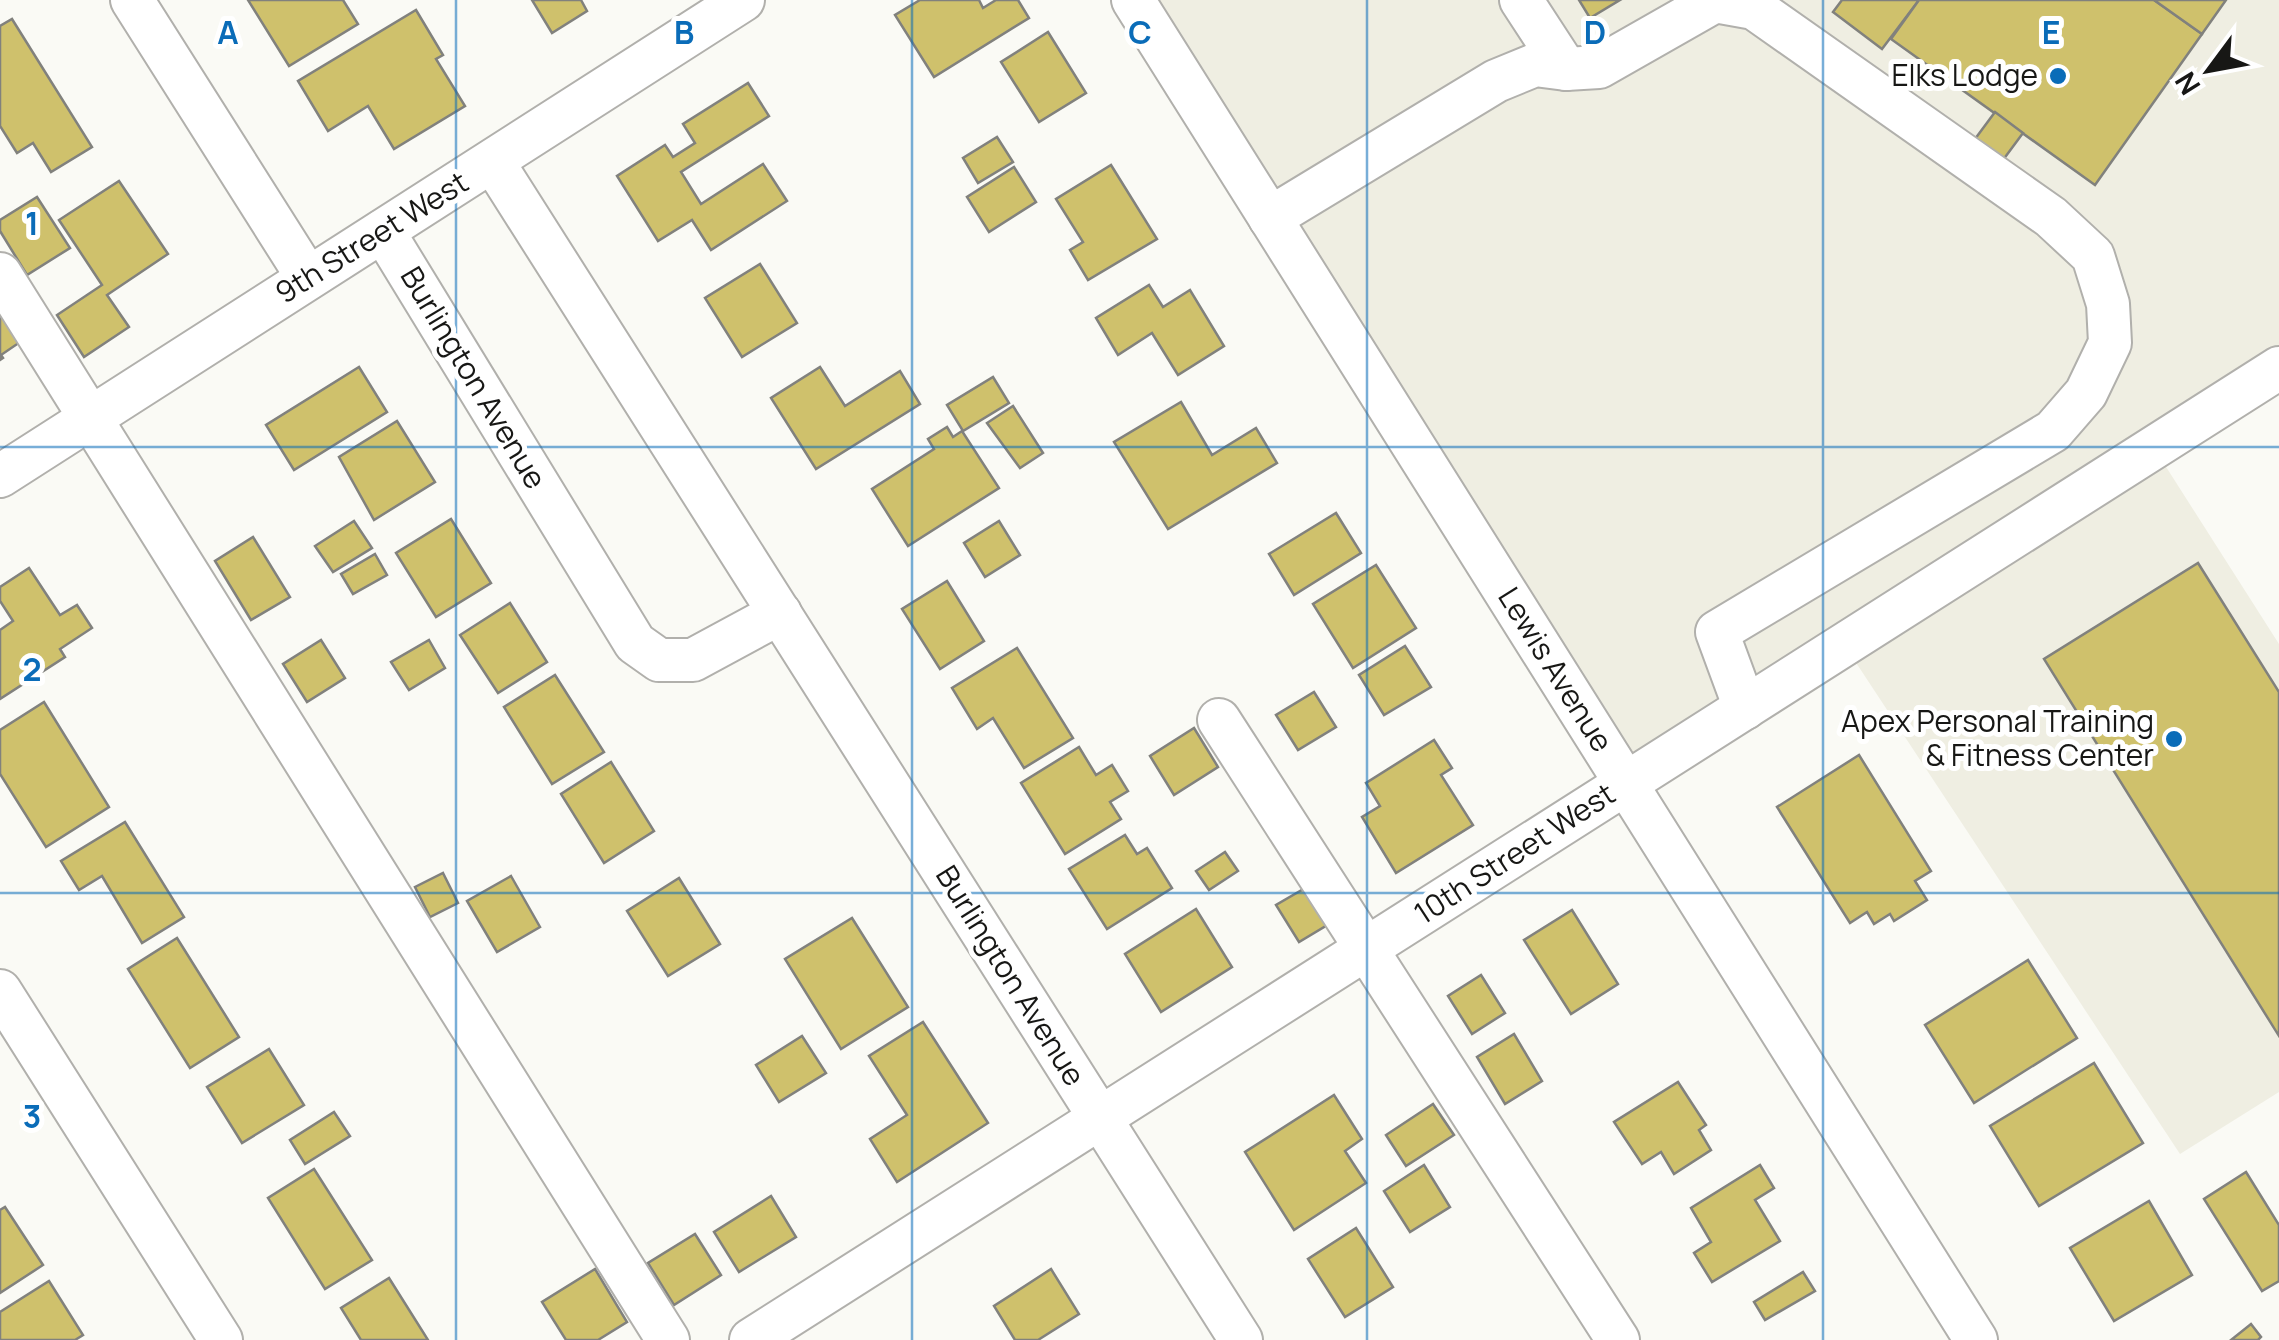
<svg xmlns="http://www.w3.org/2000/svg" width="2279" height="1340" viewBox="0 0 2279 1340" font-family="Manrope,sans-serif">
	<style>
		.built { fill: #efeee2 }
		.building { fill: #cfc16c; stroke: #81817d; stroke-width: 2.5 }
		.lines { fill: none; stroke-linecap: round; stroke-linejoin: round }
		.minor-casing { stroke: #b1b0ac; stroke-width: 46 }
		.minor { stroke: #fff; stroke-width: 42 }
		.grid { fill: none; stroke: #0a6cb8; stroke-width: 2.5; stroke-opacity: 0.55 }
		.poi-dot { fill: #0a6cb8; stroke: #fff; stroke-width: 4 }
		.labels { text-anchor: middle; stroke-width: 10; stroke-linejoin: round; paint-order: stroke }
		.poi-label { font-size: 30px; fill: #171715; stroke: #fff; text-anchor: end }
		.street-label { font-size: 30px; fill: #171715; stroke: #fff }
		.grid-label { font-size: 32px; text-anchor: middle; font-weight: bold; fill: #0a6cb8; stroke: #fff; stroke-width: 10; stroke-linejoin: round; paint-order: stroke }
	</style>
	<rect width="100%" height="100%" fill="#fafaf5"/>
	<path class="built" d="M1133 0H2279V368L2154 448 2279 644V1092L2180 1154 1843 643 1626 784Z"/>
	<g class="building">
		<path d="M248 0H343L358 24 289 66Z"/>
		<path d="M532 0H581L587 11 552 33Z"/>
		<path d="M920 0H979L983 8 996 0H1018L1029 18 934 77 895 15Z"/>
		<path d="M1579 0H1620L1590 18Z"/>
		<path d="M1842 0H1919L1882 49 1833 12Z"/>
		<path d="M1919 0H2154L2202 34 2095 185 1891 39Z"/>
		<path d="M2154 0H2226L2202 34Z"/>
		<path d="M416 10 443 55 436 59 465 106 394 149 368 106 328 131 298 81Z"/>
		<path d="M12 19 92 147 51 172 33 143 17 153 0 126V26Z"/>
		<path d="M1048 32 1086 93 1039 122 1001 62Z"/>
		<path d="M748 83 769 116 681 172 701 204 763 164 787 201 711 250 692 220 658 241 617 176 665 145 673 157 695 143 683 124Z"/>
		<path d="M1995 112 2023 133 2003 160 1975 139Z"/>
		<path d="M997 137 1013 162 978 183 963 158Z"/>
		<path d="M1111 165 1157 239 1088 280 1070 250 1083 242 1056 199Z"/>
		<path d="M1014 167 1036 202 989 232 967 197Z"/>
		<path d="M119 181 168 254 107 295 129 327 84 357 57 315 102 285 59 220Z"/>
		<path d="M37 197 70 248 27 275 0 231V220Z"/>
		<path d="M760 264 797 323 742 357 705 298Z"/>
		<path d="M1149 285 1163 307 1190 290 1224 346 1178 375 1152 333 1118 355 1096 318Z"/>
		<path d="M0 298 26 338 1 355 3 358 0 360Z"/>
		<path d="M359 367 387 412 294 470 266 425Z"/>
		<path d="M820 367 845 406 900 371 920 404 816 469 771 398Z"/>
		<path d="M993 377 1009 403 963 431 947 405Z"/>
		<path d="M1181 402 1212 455 1256 428 1277 463 1168 529 1114 442Z"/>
		<path d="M1013 406 1043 453 1020 468 987 423Z"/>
		<path d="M397 421 435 482 374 520 339 457Z"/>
		<path d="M947 427 953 437 962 431 999 488 908 546 872 489 934 449 928 439Z"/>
		<path d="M1336 513 1361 553 1294 595 1269 554Z"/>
		<path d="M451 519 491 583 436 617 396 553Z"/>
		<path d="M354 521 372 548 333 572 315 546Z"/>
		<path d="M999 521 1020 555 985 577 964 543Z"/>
		<path d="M253 537 290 597 251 620 215 561Z"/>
		<path d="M375 554 387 575 353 594 341 574Z"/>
		<path d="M2198 563 2279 692V1036L2044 659Z"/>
		<path d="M1376 565 1416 628 1353 668 1313 604Z"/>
		<path d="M29 568 60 615 77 605 92 628 60 649 65 657 0 699V630L13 621 0 601V587Z"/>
		<path d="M947 581 984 641 940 669 902 609Z"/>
		<path d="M510 603 547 662 498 693 460 635Z"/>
		<path d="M321 640 345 678 307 702 283 664Z"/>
		<path d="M429 640 445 668 409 690 391 662Z"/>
		<path d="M1405 646 1431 687 1384 715 1359 675Z"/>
		<path d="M1017 648 1073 738 1024 768 993 718 977 729 952 688Z"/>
		<path d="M555 675 604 752 552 784 504 707Z"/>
		<path d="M1314 692 1336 727 1298 750 1276 715Z"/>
		<path d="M44 702 109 807 46 847 0 774V730Z"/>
		<path d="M1194 728 1218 767 1174 795 1150 756Z"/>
		<path d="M1434 740 1452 768 1441 775 1473 825 1396 873 1362 817 1380 806 1366 783Z"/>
		<path d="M1079 747 1096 775 1112 765 1128 791 1110 802 1121 819 1065 854 1021 783Z"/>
		<path d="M1859 755 1931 871 1915 881 1927 900 1894 921 1890 914 1874 924 1867 912 1850 923 1777 807Z"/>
		<path d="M611 762 654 831 604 863 561 794Z"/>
		<path d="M125 822 184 917 142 943 102 876 79 890 61 861Z"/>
		<path d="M1125 835 1137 854 1147 848 1172 888 1107 929 1069 869Z"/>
		<path d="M1225 852 1238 871 1209 890 1196 871Z"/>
		<path d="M443 873 458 903 430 917 415 887Z"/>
		<path d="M511 876 540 927 497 952 467 901Z"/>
		<path d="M679 878 720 944 668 976 627 911Z"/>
		<path d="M1307 887 1329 924 1299 942 1276 905Z"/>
		<path d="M1196 909 1232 967 1161 1012 1125 954Z"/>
		<path d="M1572 910 1618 984 1571 1014 1524 940Z"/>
		<path d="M852 918 908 1007 841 1049 785 959Z"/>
		<path d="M177 938 239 1037 190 1068 128 969Z"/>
		<path d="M2028 960 2077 1038 1974 1103 1925 1025Z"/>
		<path d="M1481 975 1505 1013 1472 1034 1448 996Z"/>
		<path d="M923 1022 988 1123 897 1182 870 1139 907 1115 869 1056Z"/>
		<path d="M1514 1034 1542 1081 1505 1104 1477 1057Z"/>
		<path d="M802 1036 826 1073 779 1102 756 1065Z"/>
		<path d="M269 1049 304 1105 242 1143 207 1087Z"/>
		<path d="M2094 1063 2143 1143 2039 1206 1990 1126Z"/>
		<path d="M1678 1082 1706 1125 1699 1130 1711 1150 1674 1174 1661 1152 1642 1164 1614 1122Z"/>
		<path d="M1334 1095 1362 1139 1345 1151 1366 1183 1294 1230 1245 1152Z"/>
		<path d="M1433 1104 1454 1135 1406 1166 1386 1135Z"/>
		<path d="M334 1112 350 1136 305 1164 290 1140Z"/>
		<path d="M1424 1165 1450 1207 1410 1232 1384 1191Z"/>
		<path d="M1760 1165 1774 1188 1755 1200 1780 1241 1712 1282 1694 1253 1711 1242 1691 1208Z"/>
		<path d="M314 1169 372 1260 325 1289 268 1198Z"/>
		<path d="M2246 1172 2279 1225V1281L2262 1291 2204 1199Z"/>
		<path d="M771 1196 796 1237 739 1272 714 1232Z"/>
		<path d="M2149 1201 2192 1275 2114 1321 2070 1248Z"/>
		<path d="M5 1207 43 1265 0 1293V1210Z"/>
		<path d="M1356 1228 1393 1287 1345 1317 1308 1259Z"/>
		<path d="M695 1234 721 1275 674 1305 648 1263Z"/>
		<path d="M595 1269 627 1322 598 1340H566L542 1302Z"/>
		<path d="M1051 1269 1079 1314 1038 1340H1015L994 1306Z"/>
		<path d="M1803 1272 1815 1291 1765 1320 1754 1302Z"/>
		<path d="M389 1278 428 1340H361L341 1308Z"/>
		<path d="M49 1281 83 1335 75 1340H0V1312Z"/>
		<path d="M2251 1324 2261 1337 2258 1340H2231Z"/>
	</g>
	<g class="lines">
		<g class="minor-casing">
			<g id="minor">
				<path d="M132 0 308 278"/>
				<path d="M1133 0 1976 1340"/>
				<path d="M1521 0 1566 69"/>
				<path d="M493 162 1241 1340"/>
				<path d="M1270 218 1496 81 1535 65 1566 69 1599 67 1715 1 1754 8 2051 217 2093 256 2108 304 2110 343 2086 393 2053 431 1717 632 1745 708"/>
				<path d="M383 231 635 643 659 660H693L780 613"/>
				<path d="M0 274 668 1340"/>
				<path d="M0 476 743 0"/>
				<path d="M1219 720 1618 1340"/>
				<path d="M0 991 221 1340"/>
				<path d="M751 1340 2279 368"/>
			</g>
		</g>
		<use href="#minor" class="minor"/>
	</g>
	<path class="grid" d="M456 0V1340M912 0V1340M1367 0V1340M1823 0V1340M0 447H2279M0 893H2279"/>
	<g class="poi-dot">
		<circle cx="2058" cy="76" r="10"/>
		<circle cx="2174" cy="739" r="10"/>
	</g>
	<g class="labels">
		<g class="poi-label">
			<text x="2038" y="86">Elks Lodge</text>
			<text x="2154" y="732">Apex Personal Training<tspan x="2154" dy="34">&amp; Fitness Center</tspan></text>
		</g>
		<g class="street-label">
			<text transform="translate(372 238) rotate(-32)" y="10">9th Street West</text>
			<text transform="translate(473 378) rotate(59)" y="10">Burlington Avenue</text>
			<text transform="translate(1555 670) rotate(58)" y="10">Lewis Avenue</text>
			<text transform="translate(1515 854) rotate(-33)" y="10">10th Street West</text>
			<text transform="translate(1010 976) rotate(58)" y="10">Burlington Avenue</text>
		</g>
	</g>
	<g class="grid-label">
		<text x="228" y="44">A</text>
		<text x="684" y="44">B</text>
		<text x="1140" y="44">C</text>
		<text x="1595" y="44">D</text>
		<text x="2051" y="44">E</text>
		<text x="32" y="235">1</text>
		<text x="32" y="681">2</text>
		<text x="32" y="1128">3</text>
	</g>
	<g transform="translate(2209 70) rotate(238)" stroke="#ffffff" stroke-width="8" paint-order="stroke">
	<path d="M0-8L18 38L0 25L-18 38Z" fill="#171715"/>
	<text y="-15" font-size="28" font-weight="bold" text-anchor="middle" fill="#171715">N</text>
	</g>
</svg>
